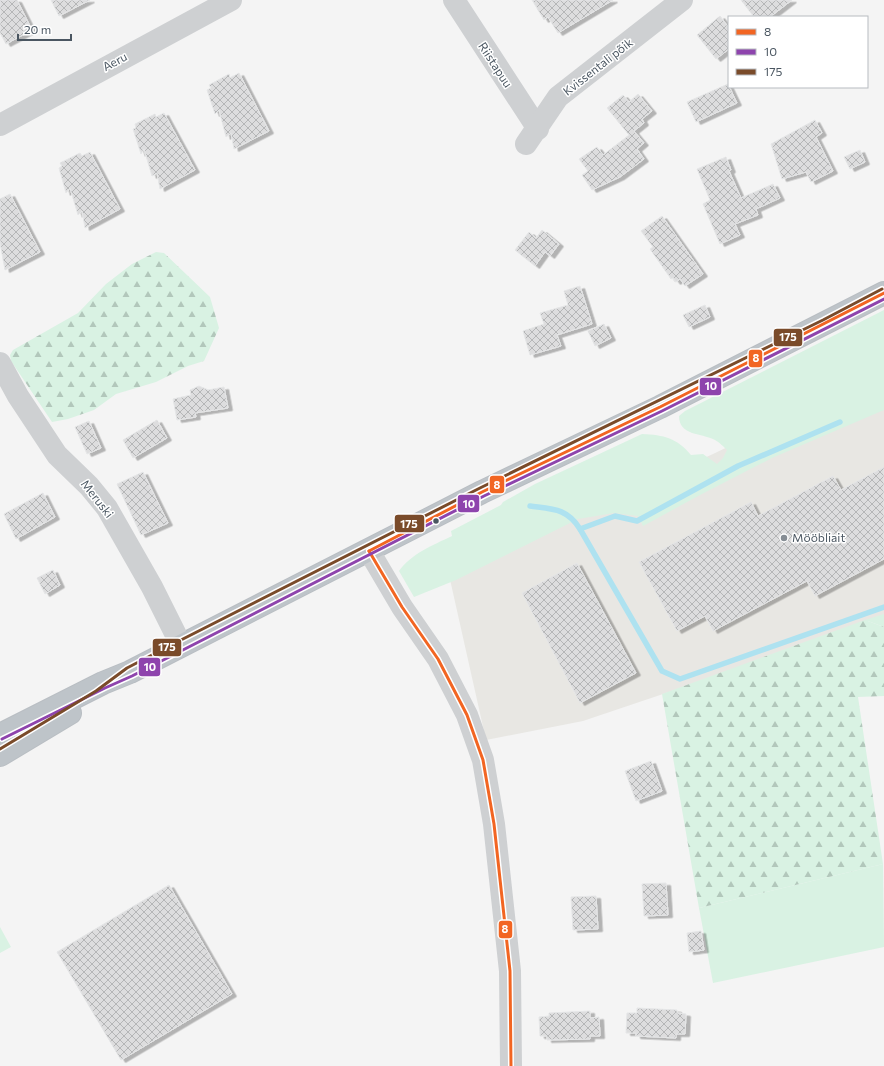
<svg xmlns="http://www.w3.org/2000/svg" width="884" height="1066" viewBox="0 0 884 1066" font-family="Commissioner,sans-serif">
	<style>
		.commercial { fill: #e8e7e3 }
		.green { fill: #d9f2e3 }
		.forest { fill: url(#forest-firs) }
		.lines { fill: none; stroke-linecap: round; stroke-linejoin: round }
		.stream { stroke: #aee2f0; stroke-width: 5.5 }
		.building { fill: url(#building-cross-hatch); stroke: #e5e6e7; filter: url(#shadow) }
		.highway-casing { stroke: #b9bec3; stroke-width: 24 }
		.minor { stroke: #ced0d2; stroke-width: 22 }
		.highway { stroke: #bec4c9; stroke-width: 22 }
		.bus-1-casing { stroke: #fff; stroke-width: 6 }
		.bus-2-casing { stroke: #fff; stroke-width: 6 }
		.bus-3-casing { stroke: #fff; stroke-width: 6 }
		.bus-1 { stroke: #f26522; stroke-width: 3 }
		.bus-2 { stroke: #8e44ad; stroke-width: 3 }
		.bus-3 { stroke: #7a4b2a; stroke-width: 3 }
		.bus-dot { fill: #4a5661; stroke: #fff; stroke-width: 1.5 }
		.poi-dot { fill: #868d94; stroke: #fff; stroke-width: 1.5 }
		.labels { text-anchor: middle; stroke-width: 3; stroke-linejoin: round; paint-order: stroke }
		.street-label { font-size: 12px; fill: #4a5661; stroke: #fff }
		.poi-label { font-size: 12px; fill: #4a5661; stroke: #fff; text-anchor: start }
		.line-badge { stroke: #fff; stroke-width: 1.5 }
		.badge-label { font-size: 11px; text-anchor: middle; font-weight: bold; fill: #fff }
	</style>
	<defs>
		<pattern id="forest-firs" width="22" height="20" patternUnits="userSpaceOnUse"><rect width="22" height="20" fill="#d9f2e3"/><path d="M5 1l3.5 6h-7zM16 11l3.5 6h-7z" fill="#b2c7bb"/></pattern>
		<pattern id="building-cross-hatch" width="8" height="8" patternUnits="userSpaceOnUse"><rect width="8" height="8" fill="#ddddde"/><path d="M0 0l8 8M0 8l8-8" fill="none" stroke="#b5b6b7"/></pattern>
		<filter id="shadow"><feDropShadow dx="4.5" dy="2.5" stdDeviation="0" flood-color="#0004"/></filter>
	</defs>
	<rect width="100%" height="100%" fill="#f4f4f4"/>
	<path class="commercial" d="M884 372V615L669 692 583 721 486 740 449 575 713 454Z"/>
	<g class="green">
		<path d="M884 310V410L772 458 700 495 643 526 638 516 614 513 578 519 456 580 414 597 399 571C411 554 433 545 452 536L451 531 501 505 503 502 535 484 642 434C664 435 677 438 691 455L703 454 717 464 723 458 727 450C724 447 719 442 715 440 702 433 679 436 679 416L685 411Z"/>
		<path d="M884 614V627L865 620Z"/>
		<path d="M883 864 884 947 713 983 699 908Z"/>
		<path d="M0 927 11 947 0 953Z"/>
	</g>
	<g class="forest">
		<path d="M156 252 164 253 210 297 219 328 204 361 188 366 156 382 116 394 94 410 68 419 52 422 11 361 10 355 13 350 78 313 106 284 132 264Z"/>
		<path d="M865 620 884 627V696L858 697 883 864 699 908 662 694Z"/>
	</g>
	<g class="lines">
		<g class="stream">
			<path d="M530 506C552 509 567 508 580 529L662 671 680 679 884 607"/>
			<path d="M580 529 615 516 637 521 738 466 840 422"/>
		</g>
	</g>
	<g class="building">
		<path d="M0 0H17L32 30 6 44 0 33Z"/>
		<path d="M51 0H90L59 16Z"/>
		<path d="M532 0H613L558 33 548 17 544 20Z"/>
		<path d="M741 0H792L770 17H754Z"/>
		<path d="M720 16 729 28V49L716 59 697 35Z"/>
		<path d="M239 73 269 131 234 149 231 133 226 137 219 110 215 114 207 90 211 88 209 85 229 74 230 78Z"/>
		<path d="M728 84 737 103 696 122 687 102Z"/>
		<path d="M638 94 652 111 642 119 644 123 634 131 644 143 637 149 644 159 620 177 592 190 582 175 588 171 579 159 597 147 603 155 629 135 607 108 623 95 629 102Z"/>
		<path d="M164 113 195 170 160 189 157 173 152 176 144 149 141 154 133 129 136 128 135 124 155 114 156 117Z"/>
		<path d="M815 120 822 133 816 137 833 171 811 182 806 172 782 179 771 144Z"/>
		<path d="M860 150 865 162 850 169 844 157Z"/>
		<path d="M90 152 120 209 85 228 82 211 78 215 70 188 66 193 59 168 62 166 60 163 80 153 82 156Z"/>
		<path d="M726 157 731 170 729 171 741 198 773 184 780 198 756 209 758 215 735 224 740 235 720 244 703 204 710 200 697 169Z"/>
		<path d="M10 194 40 252 5 270 0 243V199Z"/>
		<path d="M662 216 703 274 685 286 680 279 676 282 673 278 671 279 650 249 653 247 641 231Z"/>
		<path d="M542 230 559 244 550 256 545 252 535 266 515 250 529 232 536 238Z"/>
		<path d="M580 286 592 324 557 335 561 346 530 355 523 331 544 324 540 313 568 305 564 291Z"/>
		<path d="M705 305 710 317 689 327 683 315Z"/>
		<path d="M604 324 611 338 595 346 588 331Z"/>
		<path d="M199 386 208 390 224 387 228 408 195 413 196 417 177 420 173 399 191 395 190 390Z"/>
		<path d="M157 420 167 438 133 458 123 440Z"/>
		<path d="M89 421 101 448 87 454 75 427Z"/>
		<path d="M884 467V559L815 596 807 581 713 631 705 616 677 631 639 562 751 502 758 516 833 476 841 490Z"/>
		<path d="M143 472 168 523 141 535 117 484Z"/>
		<path d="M43 493 55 517 16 539 4 514Z"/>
		<path d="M577 563 636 673 580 703 522 593Z"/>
		<path d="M53 570 60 585 45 594 37 578Z"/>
		<path d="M651 761 662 791 636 801 625 771Z"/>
		<path d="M666 883 668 915 644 916 642 884Z"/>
		<path d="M169 885 232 994 121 1060 57 952Z"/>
		<path d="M596 896 598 929 573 930 571 897Z"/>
		<path d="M701 931 704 950 689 952 687 933Z"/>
		<path d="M637 1008 677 1010V1013L686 1014 685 1034H676V1038L636 1036V1033H626L627 1013H637Z"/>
		<path d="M590 1011V1018L599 1017 600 1036H590V1039L547 1040V1036H540L539 1017 549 1016V1013Z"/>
	</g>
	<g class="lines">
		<g class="highway-casing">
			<g id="highway">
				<path d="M0 735 103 683 130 672 482 492 660 407 884 293"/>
				<path d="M0 755 70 713"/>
			</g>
		</g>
		<g class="minor">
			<path d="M454 0 538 129"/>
			<path d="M0 125 231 0"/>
			<path d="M526 144 558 97 682 0"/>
			<path d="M0 363 18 396 57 455 89 486 107 508 152 587 181 645"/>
			<path d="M369 551 402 607 438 659 467 715 483 760 494 824 510 971 511 1066"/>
		</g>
		<use href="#highway" class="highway"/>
		<g class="bus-1-casing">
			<g id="bus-1">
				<path d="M369 551 482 492 660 407 884 293"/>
				<path d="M369 551 402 607 438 659 467 715 483 760 494 824 510 971 511 1066"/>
			</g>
		</g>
		<g class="bus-2-casing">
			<path id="bus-2" d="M2 739 105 688 132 676 484 496 662 411 884 299"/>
		</g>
		<g class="bus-3-casing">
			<path id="bus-3" d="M0 749 96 691 127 668 179 641 480 488 823 320 882 289"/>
		</g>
		<use href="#bus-1" class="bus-1"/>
		<use href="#bus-2" class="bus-2"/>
		<use href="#bus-3" class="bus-3"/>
	</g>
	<circle class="bus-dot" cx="436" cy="521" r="3.5"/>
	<circle class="poi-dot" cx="784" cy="538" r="4"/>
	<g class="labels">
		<g class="street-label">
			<text transform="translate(115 62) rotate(-28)" y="4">Aeru</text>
			<text transform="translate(495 65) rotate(57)" y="4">Riistapuu</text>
			<text transform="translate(598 67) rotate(-38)" y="4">Kvissentali põik</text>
			<text transform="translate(97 499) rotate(52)" y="4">Meruski</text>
		</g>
		<g class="poi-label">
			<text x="792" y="542">Mööbliait</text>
		</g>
	</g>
	<g class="line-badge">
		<rect x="773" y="328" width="30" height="19" rx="4" fill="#7a4b2a"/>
		<rect x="748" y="349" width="15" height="19" rx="4" fill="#f26522"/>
		<rect x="699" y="377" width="23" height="19" rx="4" fill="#8e44ad"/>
		<rect x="489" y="475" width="16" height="19" rx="4" fill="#f26522"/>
		<rect x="457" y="494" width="23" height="19" rx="4" fill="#8e44ad"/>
		<rect x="394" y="514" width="31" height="19" rx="4" fill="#7a4b2a"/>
		<rect x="152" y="638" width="30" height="19" rx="4" fill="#7a4b2a"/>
		<rect x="138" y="657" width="23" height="20" rx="4" fill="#8e44ad"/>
		<rect x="498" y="920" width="15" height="19" rx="4" fill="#f26522"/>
	</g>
	<g class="badge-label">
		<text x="788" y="341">175</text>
		<text x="756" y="362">8</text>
		<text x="711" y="390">10</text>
		<text x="497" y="489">8</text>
		<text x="469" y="508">10</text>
		<text x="409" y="528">175</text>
		<text x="167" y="651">175</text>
		<text x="150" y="671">10</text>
		<text x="505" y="933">8</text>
	</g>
	<rect x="728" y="16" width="140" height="72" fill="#ffffff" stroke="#b7bbc0"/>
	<rect x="736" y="29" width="20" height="6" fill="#f26522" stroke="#b7bbc0"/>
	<text x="764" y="36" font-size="12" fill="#4a5661">8</text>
	<rect x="736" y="49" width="20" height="6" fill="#8e44ad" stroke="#b7bbc0"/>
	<text x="764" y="56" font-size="12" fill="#4a5661">10</text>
	<rect x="736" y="69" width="20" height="6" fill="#7a4b2a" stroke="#b7bbc0"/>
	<text x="764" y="76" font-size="12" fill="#4a5661">175</text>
	<path d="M18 34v6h53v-6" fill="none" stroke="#4a5661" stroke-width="2"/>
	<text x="24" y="34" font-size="12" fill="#4a5661" stroke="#ffffff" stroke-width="3" paint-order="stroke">20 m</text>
</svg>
